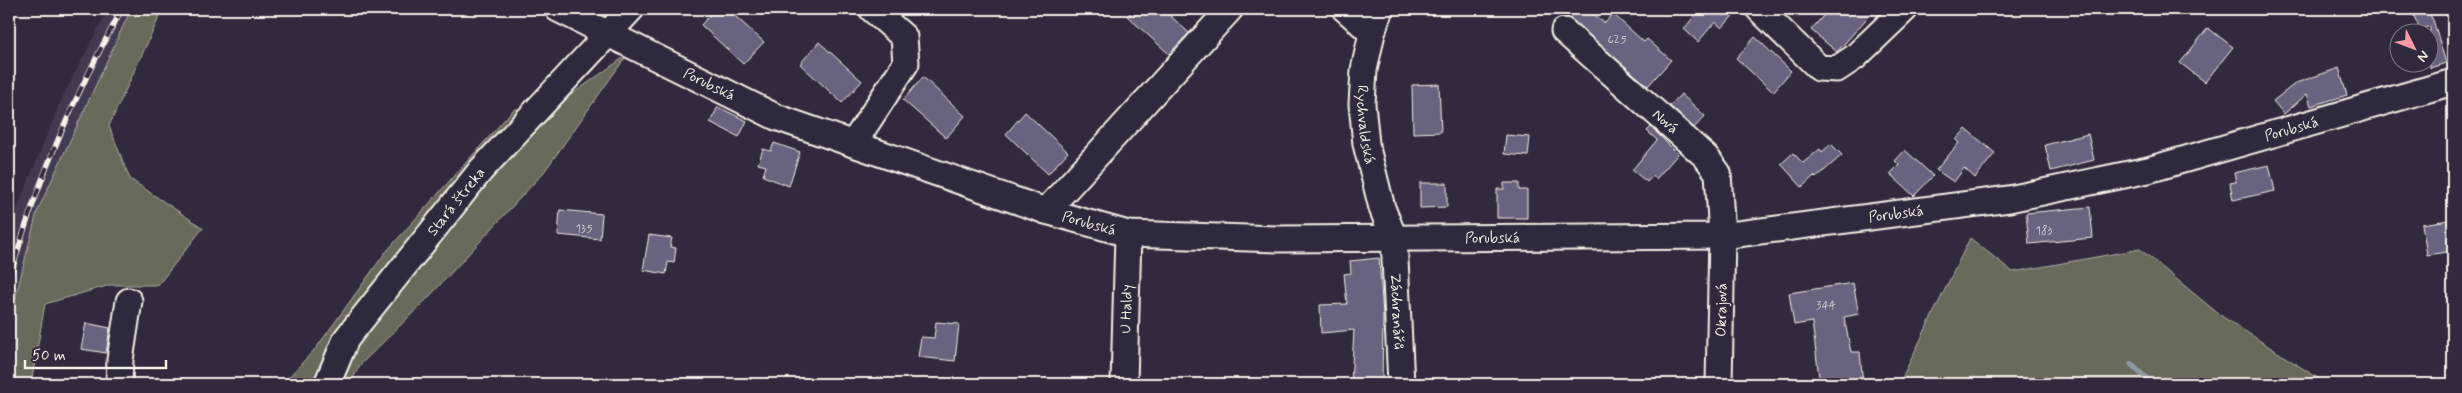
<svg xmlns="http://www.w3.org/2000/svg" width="2462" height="393" viewBox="0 0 2462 393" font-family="Mynerve,sans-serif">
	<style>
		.built { fill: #403b51 }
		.green { fill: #686a5b; stroke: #aeaea2 }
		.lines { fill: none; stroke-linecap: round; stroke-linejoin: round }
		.stream { stroke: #8d9aa2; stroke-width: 5.5 }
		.building { fill: #67647f; stroke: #f4f1e8 }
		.minor-casing { stroke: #f4f1e8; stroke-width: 29 }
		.minor { stroke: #2f2a3d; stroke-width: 25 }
		.rail-casing { stroke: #f4f1e8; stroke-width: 5.5 }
		.rail { stroke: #2f2a3d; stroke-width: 4; stroke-dasharray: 11; stroke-linecap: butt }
		.labels { text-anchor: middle; stroke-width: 4; stroke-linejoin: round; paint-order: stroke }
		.number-label { font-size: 12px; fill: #d1cece }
		.street-label { font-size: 15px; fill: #f4f1e8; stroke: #2f2a3d }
	</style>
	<rect width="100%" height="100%" fill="#2f2a3d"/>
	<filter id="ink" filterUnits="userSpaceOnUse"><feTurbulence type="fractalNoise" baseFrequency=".02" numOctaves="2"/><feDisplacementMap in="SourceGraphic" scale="10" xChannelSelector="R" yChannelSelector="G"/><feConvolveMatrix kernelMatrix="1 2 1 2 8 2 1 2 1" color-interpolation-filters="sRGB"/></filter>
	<g filter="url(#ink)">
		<path class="built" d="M108 9H137L9 334V234L13 219 61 100Z"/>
		<g class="green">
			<path d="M131 9H163L109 126 130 179 203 228 158 285H110L45 304 31 384H9V323L37 212Z"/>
			<path d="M627 55 544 172 428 298 360 365 350 384H282L317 347 385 253 513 110 568 97Z"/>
			<path d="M1970 238 2013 272 2140 249 2220 315 2327 384H1899Z"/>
		</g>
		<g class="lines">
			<path class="stream" d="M2131 364 2152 384"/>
		</g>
		<g class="building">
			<path d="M715 9H727L764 42 743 64 701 25Z"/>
			<path d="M1134 9H1163L1189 33 1169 54 1127 16Z"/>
			<path d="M1558 9H1587L1605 23 1613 14 1644 42 1647 39 1671 60 1648 86Z"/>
			<path d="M1700 9H1739L1722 28 1715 22 1698 42 1684 29Z"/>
			<path d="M1829 9H1875L1837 52 1811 30Z"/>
			<path d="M2411 9H2427L2433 20 2446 63 2430 68V26L2420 30Z"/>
			<path d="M2208 28 2233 47 2205 82 2180 63Z"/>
			<path d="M1755 37 1791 71 1773 92 1736 58Z"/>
			<path d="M819 42 862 81 842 103 800 64Z"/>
			<path d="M2339 68 2347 95 2311 106 2307 94 2284 114 2273 101 2296 83Z"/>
			<path d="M923 77 965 116 946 138 903 100Z"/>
			<path d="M1439 84 1441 132 1413 133 1412 85Z"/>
			<path d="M1681 94 1705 116 1694 128 1670 106Z"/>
			<path d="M718 107 747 121 739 137 710 122Z"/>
			<path d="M1025 112 1068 152 1048 174 1006 134Z"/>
			<path d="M1651 127 1678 154 1656 179 1653 175 1647 182 1632 170 1657 140 1647 131Z"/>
			<path d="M1966 129 1995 153 1975 178 1964 168 1954 182 1936 170 1959 143 1956 140Z"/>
			<path d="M2088 134 2094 160 2051 171 2045 145Z"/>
			<path d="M1506 135 1530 137 1528 156 1504 154Z"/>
			<path d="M774 143 800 152 789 186 763 176 766 166 758 164 763 149 771 151Z"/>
			<path d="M1831 144 1842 155 1816 178 1814 176 1802 187 1781 164 1793 153 1803 163 1820 149 1822 152Z"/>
			<path d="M1905 150 1933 176 1914 196 1890 174 1899 165 1895 161Z"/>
			<path d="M2269 165 2275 191 2233 200 2230 183 2236 182 2234 173Z"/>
			<path d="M1420 183H1447V207L1420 208Z"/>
			<path d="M1504 183H1519V190H1527V218H1497V189H1504Z"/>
			<path d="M2090 207 2093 238 2029 244 2026 213Z"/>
			<path d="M560 210 602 214 600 239 558 235Z"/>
			<path d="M2449 220 2453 251 2427 255 2422 224Z"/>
			<path d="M649 235 672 238 670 247 676 248 674 263 668 262 666 274 643 270Z"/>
			<path d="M1379 258 1383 315 1382 384H1351L1354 330 1321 333 1320 305 1347 304 1344 274 1351 273 1350 261Z"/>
			<path d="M1853 283 1859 314 1844 317 1851 352H1860L1863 384H1820L1812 322 1794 325 1789 293Z"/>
			<path d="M936 322 959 324 955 361 918 357 921 337 934 338Z"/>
			<path d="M86 323 110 328 106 353 81 349Z"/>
		</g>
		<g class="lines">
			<g class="minor-casing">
				<g id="minor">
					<path id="s1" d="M558 9 776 117 1046 211 1128 234 1278 239 1722 236 2009 199 2148 170 2453 82"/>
					<path d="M1345 9 1372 33"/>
					<path id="s2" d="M1380 9 1372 33 1364 70 1362 104 1366 144 1382 208 1394 238 1401 384"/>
					<path d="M1759 9 1819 68 1837 69 1855 57 1905 9"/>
					<path id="s3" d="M1564 31 1706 157 1718 173 1722 236 1719 384"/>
					<path d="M853 144 906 63 904 37 872 9"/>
					<path d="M1046 211 1230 9"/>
					<path d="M119 384 120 360 129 301"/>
					<path id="s4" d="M327 384 346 339 481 170 631 9"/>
					<path id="s5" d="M1124 384 1128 234"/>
				</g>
			</g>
			<use href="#minor" class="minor"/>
			<g class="rail-casing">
				<path id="rail" d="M9 282C34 186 74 96 122 9"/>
			</g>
			<use href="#rail" class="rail"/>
		</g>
	</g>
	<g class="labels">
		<g class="number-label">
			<text x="1617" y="43">625</text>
			<text x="584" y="232">135</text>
			<text x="2044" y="234">183</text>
			<text x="1826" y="309">344</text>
		</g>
		<g class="street-label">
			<text dy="5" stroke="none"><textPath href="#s1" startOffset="169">Porubská</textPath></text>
			<text dy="5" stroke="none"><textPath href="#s3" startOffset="136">Nová</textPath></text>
			<text dy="5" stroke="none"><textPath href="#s2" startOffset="118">Rychvaldská</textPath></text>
			<text dy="5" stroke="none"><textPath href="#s1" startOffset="1789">Porubská</textPath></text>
			<text dy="5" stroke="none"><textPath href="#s4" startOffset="225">Stará štreka</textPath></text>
			<text dy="5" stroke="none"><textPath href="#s1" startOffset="1384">Porubská</textPath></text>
			<text dy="5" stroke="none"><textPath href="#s1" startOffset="574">Porubská</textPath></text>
			<text dy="5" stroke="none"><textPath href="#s1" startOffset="979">Porubská</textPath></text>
			<text dy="5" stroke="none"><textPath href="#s5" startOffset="75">U Haldy</textPath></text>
			<text transform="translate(1721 310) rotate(-89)" y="5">Okrajová</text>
			<text dy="5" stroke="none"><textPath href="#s2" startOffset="309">Záchranářů</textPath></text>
		</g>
	</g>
	<rect width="2462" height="393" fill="none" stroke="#2f2a3d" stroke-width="30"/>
	<rect x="15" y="15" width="2432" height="363" fill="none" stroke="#f4f1e8" stroke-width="2" filter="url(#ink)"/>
	<g transform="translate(2414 48) rotate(132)"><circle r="24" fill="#2f2a3d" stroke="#7e7a81"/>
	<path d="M0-4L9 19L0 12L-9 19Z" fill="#ff9aa2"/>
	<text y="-8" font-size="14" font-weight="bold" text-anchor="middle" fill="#f4f1e8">N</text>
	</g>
	<path d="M25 360v8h141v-8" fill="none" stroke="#f4f1e8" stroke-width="2.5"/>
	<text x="32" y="360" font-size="15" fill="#f4f1e8" stroke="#2f2a3d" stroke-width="4" paint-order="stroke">50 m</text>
</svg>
